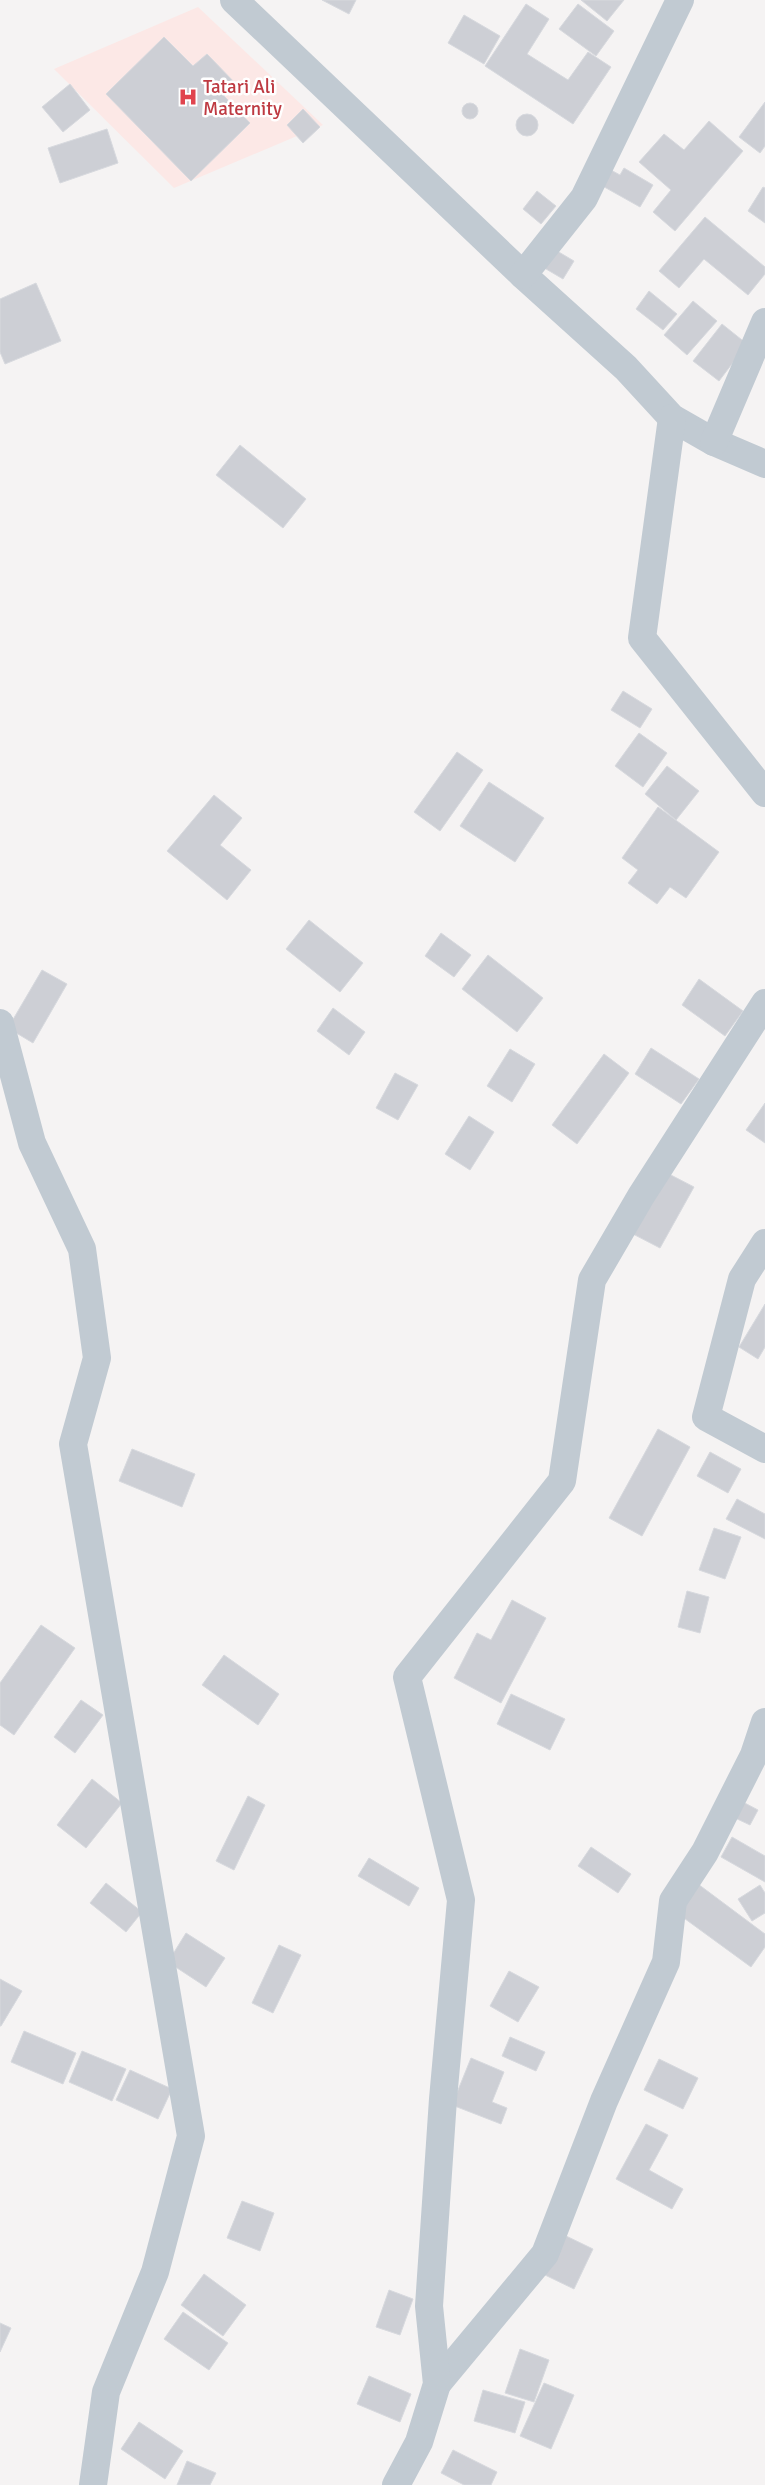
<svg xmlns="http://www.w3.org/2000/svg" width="765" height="2485" viewBox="0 0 765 2485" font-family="Signika,sans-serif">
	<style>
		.medical { fill: #fce8e6 }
		.building { fill: #cdcfd5; stroke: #d7d9de }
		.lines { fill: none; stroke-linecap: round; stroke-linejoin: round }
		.street { stroke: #c1cad2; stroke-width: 28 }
		.labels { text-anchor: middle; stroke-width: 5; stroke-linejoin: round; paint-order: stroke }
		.health-label { font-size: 19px; fill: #be3a42; stroke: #fff; text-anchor: start }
	</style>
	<rect width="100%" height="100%" fill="#f5f3f3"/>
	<path class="medical" d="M198 7 323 125 174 188 54 69Z"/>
	<g class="building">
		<path d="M322 0H356L349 14Z"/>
		<path d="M581 0H624L607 21Z"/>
		<path d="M526 4 549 19 527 54 568 80 588 52 611 67 573 124 485 66Z"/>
		<path d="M578 4 614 31 596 56 559 29Z"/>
		<path d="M464 15 500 36 484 64 448 43Z"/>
		<path d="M164 37 193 66 207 54 236 84 224 96 250 123 191 181 106 94Z"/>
		<path d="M70 84 90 110 63 132 42 107Z"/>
		<path d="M765 102V146L760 153 739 137Z"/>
		<circle cx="470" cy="111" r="8"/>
		<path d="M303 109 320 127 303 143 287 125Z"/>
		<circle cx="527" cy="125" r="11"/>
		<path d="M709 121 743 151 675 231 653 212 671 190 639 162 664 134 684 150Z"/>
		<path d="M107 129 118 163 60 183 48 148Z"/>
		<path d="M624 168 653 185 640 207 599 184 609 169 620 175Z"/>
		<path d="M763 187 765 188V223L748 211Z"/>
		<path d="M537 191 556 206 541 224 523 209Z"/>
		<path d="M705 217 765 267V274L748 295 704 259 679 288 659 271Z"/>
		<path d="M552 248 574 261 563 279 541 266Z"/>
		<path d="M36 283 61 341 5 364 0 352V299Z"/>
		<path d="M649 291 677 314 663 330 636 309Z"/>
		<path d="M693 301 717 321 687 355 664 335Z"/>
		<path d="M722 324 747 344 719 381 693 361Z"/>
		<path d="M240 445 306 499 283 528 216 475Z"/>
		<path d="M623 691 652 709 640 728 611 710Z"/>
		<path d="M639 733 667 753 643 787 615 766Z"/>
		<path d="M457 752 483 770 440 831 414 812Z"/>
		<path d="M667 766 699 791 676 820 645 794Z"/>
		<path d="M489 782 544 818 515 862 460 826Z"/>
		<path d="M214 795 242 818 220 845 251 870 227 900 167 851Z"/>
		<path d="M658 807 719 852 686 898 670 887 657 904 628 883 638 870 622 858Z"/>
		<path d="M309 920 363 963 340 992 286 949Z"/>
		<path d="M441 933 471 955 454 977 425 956Z"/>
		<path d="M488 955 543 998 517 1032 462 989Z"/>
		<path d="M42 970 67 984 33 1043 8 1028Z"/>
		<path d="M699 979 743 1011 725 1036 682 1005Z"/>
		<path d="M333 1008 365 1032 349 1055 317 1031Z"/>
		<path d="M651 1048 699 1079 681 1104 635 1074Z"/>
		<path d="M510 1049 535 1064 512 1102 487 1086Z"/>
		<path d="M604 1054 629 1073 577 1144 552 1125Z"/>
		<path d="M395 1073 418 1085 398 1120 376 1108Z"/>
		<path d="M765 1103V1143L746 1130Z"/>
		<path d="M469 1116 494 1132 470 1170 445 1154Z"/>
		<path d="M667 1173 694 1187 660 1248 633 1234Z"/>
		<path d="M765 1304V1347L758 1359 739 1347Z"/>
		<path d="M658 1429 690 1447 642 1536 609 1518Z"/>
		<path d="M132 1449 195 1474 182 1507 119 1481Z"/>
		<path d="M710 1452 741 1469 728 1493 697 1476Z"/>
		<path d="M737 1499 765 1514V1539L726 1519Z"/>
		<path d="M714 1528 741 1537 725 1579 699 1570Z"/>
		<path d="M687 1591 709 1597 700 1633 678 1627Z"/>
		<path d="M512 1600 546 1618 501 1703 454 1678 477 1633 491 1640Z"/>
		<path d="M41 1625 75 1648 14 1735 0 1725V1683Z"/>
		<path d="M224 1655 279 1694 258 1725 202 1685Z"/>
		<path d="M511 1694 565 1719 550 1750 497 1724Z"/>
		<path d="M81 1700 103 1715 75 1753 54 1737Z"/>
		<path d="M92 1779 122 1803 86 1848 57 1825Z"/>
		<path d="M248 1796 265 1805 234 1870 216 1861Z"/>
		<path d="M741 1801 758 1810 750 1825 733 1817Z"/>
		<path d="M732 1837 765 1856V1882L721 1857Z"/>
		<path d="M591 1847 631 1874 618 1893 578 1866Z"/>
		<path d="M369 1858 419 1888 409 1906 358 1876Z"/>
		<path d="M106 1883 142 1912 126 1932 90 1903Z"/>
		<path d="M698 1884 765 1934V1947L751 1967 677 1913Z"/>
		<path d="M760 1885 765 1893V1913L752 1921 738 1899Z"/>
		<path d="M186 1933 225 1958 206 1987 168 1962Z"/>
		<path d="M279 1945 301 1955 273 2013 252 2003Z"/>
		<path d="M509 1971 539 1987 518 2022 490 2006Z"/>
		<path d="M0 1979 22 1991 1 2026H0Z"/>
		<path d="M24 2031 76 2053 63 2084 11 2062Z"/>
		<path d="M510 2037 545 2052 536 2071 502 2056Z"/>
		<path d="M82 2051 126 2069 112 2101 69 2082Z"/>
		<path d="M471 2058 504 2072 492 2102 507 2108 501 2124 452 2105Z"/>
		<path d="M659 2059 698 2078 683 2109 644 2090Z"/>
		<path d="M130 2070 172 2089 158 2119 116 2100Z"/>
		<path d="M646 2124 668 2135 649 2170 683 2189 672 2209 616 2179Z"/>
		<path d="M242 2201 274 2213 260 2251 227 2238Z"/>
		<path d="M564 2235 593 2249 574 2289 545 2275Z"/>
		<path d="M204 2274 246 2305 223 2336 181 2305Z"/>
		<path d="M389 2290 413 2299 400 2335 376 2327Z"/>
		<path d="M183 2312 228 2343 209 2370 164 2339Z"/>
		<path d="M0 2323 11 2328 0 2352Z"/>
		<path d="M520 2349 549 2360 534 2402 505 2393Z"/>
		<path d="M369 2376 411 2394 400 2422 357 2404Z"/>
		<path d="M544 2383 574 2395 551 2449 520 2436Z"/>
		<path d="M483 2390 525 2402 515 2433 474 2421Z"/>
		<path d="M139 2422 183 2451 165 2479 121 2449Z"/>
		<path d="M453 2450 497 2472 491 2485H464L441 2473Z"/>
		<path d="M187 2461 216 2473 210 2485H177Z"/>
	</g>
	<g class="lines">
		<g class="street">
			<path d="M234 0 523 275 626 368 672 418 714 442 765 464"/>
			<path d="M523 275 584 198 680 0"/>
			<path d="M672 418 642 638 765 793"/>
			<path d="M714 442 765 322"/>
			<path d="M0 1023 32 1143 82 1249 97 1358 73 1444 191 2136 155 2272 106 2392 93 2485"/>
			<path d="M765 1243 742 1279 706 1417 765 1449"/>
			<path d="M437 2384 545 2254 604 2101 666 1962 673 1901 705 1852 754 1755 765 1722"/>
			<path d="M396 2485 419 2442 437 2384 429 2306 443 2099 461 1900 407 1677 562 1481 592 1280 641 1196 765 1003"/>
		</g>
	</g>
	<defs>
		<g id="hospital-bare" transform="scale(1.5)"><path d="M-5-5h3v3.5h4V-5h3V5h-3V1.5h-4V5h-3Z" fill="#e0444e" stroke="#fff" stroke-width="2.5" paint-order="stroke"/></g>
	</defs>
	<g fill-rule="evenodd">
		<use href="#hospital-bare" x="188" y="97"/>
	</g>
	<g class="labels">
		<g class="health-label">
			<text x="203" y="93">Tatari Ali<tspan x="203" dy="22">Maternity</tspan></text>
		</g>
	</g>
</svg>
